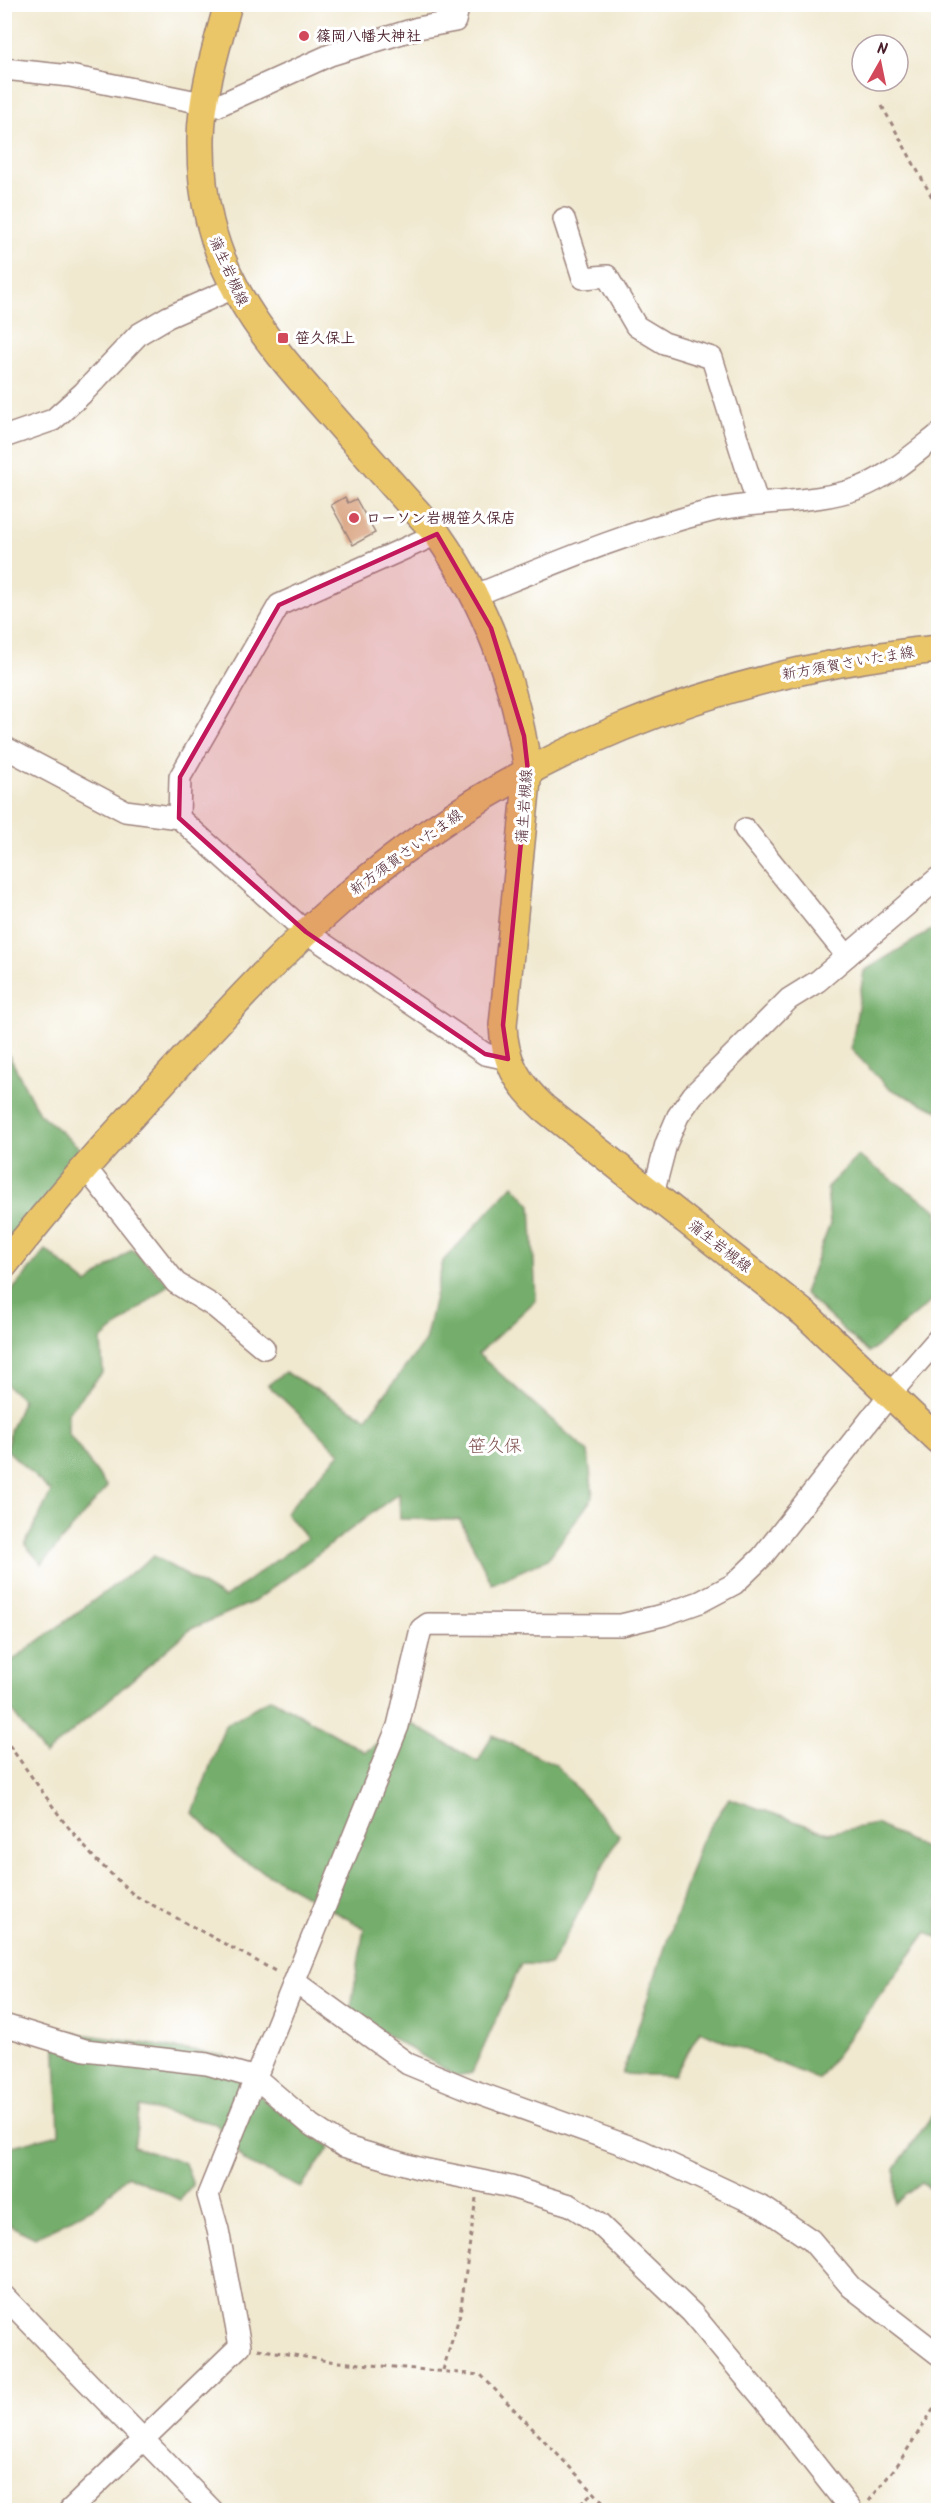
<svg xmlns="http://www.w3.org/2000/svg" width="943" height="2515" viewBox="0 0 943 2515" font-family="Kalam,'Klee One',sans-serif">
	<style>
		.forest { fill: #75ae6c; stroke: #60664c; stroke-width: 1.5 }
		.building { fill: #dba988 }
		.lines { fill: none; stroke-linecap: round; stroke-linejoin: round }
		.minor-casing { stroke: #9d847d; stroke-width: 24 }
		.major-casing { stroke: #9d847d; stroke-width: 30 }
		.path { stroke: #9d847d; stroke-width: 3; stroke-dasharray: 4.5 4.5; stroke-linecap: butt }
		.minor { stroke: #fff; stroke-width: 21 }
		.major { stroke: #ebc669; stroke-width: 27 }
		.marked { fill: #c2185b; fill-opacity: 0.2; stroke: #c2185b; stroke-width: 4.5; stroke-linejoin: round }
		.poi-dot { fill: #d1495b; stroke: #fff; stroke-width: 2 }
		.labels { text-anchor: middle; stroke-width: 6; stroke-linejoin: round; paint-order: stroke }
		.poi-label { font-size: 15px; font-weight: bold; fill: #4a1f2b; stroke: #fff; text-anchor: start }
		.street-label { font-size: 15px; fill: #4a1f2b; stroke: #fff }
		.quarter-label { font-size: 18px; fill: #7d4f4c; stroke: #fff }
	</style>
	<rect width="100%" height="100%" fill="#fff"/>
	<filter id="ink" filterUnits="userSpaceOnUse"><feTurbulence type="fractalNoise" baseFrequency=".0167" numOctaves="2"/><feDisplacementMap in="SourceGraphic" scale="12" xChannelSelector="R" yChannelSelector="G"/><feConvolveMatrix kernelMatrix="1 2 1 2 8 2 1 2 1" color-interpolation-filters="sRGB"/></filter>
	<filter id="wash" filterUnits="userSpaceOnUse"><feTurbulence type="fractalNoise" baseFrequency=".008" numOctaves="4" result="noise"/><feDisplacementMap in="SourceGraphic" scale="24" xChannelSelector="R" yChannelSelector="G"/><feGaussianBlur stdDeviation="1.35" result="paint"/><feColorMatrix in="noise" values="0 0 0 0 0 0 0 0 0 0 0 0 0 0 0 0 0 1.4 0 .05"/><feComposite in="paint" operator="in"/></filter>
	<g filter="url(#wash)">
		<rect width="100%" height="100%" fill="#f0e8cf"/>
		<g class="forest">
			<path d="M936 927H938V1111L888 1088 851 1049 864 971Z"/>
			<path d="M4 1046 39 1113 89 1156 5 1243Z"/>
			<path d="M858 1156 938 1211V1296L869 1353 804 1293 830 1224 827 1187Z"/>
			<path d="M513 1185 531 1205 536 1300 478 1354 588 1452 593 1497 548 1559 492 1584 460 1520 400 1519 399 1493 255 1601 191 1629 45 1755 5 1702V1666L154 1556 224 1598 307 1538 285 1513 340 1453 268 1385 285 1372 367 1418 425 1341 443 1261Z"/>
			<path d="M132 1249 169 1284 101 1340 103 1372 68 1413V1433L107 1487 42 1564 25 1545 51 1492 7 1450 10 1431 23 1400 5 1384V1299L46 1250 87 1284Z"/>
			<path d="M271 1698 365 1752 407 1721 478 1762 492 1735 555 1764 619 1836 551 1965 521 1964 472 2073 456 2076 350 2013 364 1928 237 1857 193 1813 225 1725Z"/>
			<path d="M729 1798 828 1833 876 1824 938 1855V1938L927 1932 818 2079 700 2031 674 2076 622 2074 701 1841Z"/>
			<path d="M55 2030 225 2056 265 2101 330 2147 301 2188 244 2161 216 2124 140 2107 134 2147 185 2163 193 2185 180 2200 128 2175 98 2205 35 2238 5 2223 4 2148 59 2134Z"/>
			<path d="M938 2107V2193L921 2183 895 2203V2168Z"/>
		</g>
		<g id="blocks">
			<path class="building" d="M345 497 348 503 356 499 375 533 353 545 331 505Z"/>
		</g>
	</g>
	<g filter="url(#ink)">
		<use href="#blocks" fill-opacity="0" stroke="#9d847d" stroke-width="1.5"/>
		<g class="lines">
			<g class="minor-casing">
				<g id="minor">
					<path d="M4 69 70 76 217 106 330 55 418 28 455 21 459 4"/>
					<path d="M564 219 583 278 607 276 636 326 664 343 712 358 757 502"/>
					<path d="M4 437 53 420 83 393 139 334 168 317 234 288"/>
					<path d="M476 595C553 564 630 531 711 511 759 500 814 504 859 488 888 477 914 454 938 435"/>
					<path d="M4 747 125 811 179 818 306 932 485 1054 508 1059"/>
					<path d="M179 818 180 777 279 605 437 534"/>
					<path d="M745 829 847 956"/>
					<path d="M85 1167 176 1283 215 1307 264 1348"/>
					<path d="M653 1194 666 1144 678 1116 693 1095 789 999 818 981 938 878"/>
					<path d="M295 1982 408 2064 471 2090 642 2151 764 2208 811 2240 851 2287 938 2354"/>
					<path d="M4 2025 85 2050 207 2064 256 2078 311 2125 343 2146 418 2168 511 2187 570 2205 599 2224 692 2313 766 2402 851 2510"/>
					<path d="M4 2296 212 2510"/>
					<path d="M70 2510 240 2346 218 2230 208 2195 398 1726 421 1629 428 1624 621 1625 663 1615 700 1602 734 1584 762 1557 891 1393 938 1339"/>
				</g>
			</g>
			<g class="major-casing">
				<g id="major">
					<path d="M228 4C216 49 202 92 201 138 199 263 256 331 334 418 368 457 402 496 437 534 487 605 516 685 528 771L503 1025C504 1061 518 1084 544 1108L806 1315 938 1440"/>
					<path d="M4 1265C57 1197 114 1135 172 1072 227 1012 282 952 343 899 511 753 719 671 938 649"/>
				</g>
			</g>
			<g class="path">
				<path d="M882 106 938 208"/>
				<path d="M4 1738 64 1822 95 1859 134 1895 277 1972"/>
				<path d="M258 2349 328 2361 481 2375 611 2510"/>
				<path d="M443 2370 460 2314 476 2198"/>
				<path d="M869 2501 898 2464 938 2402"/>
				<path d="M574 2510 593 2492"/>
			</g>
			<use href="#minor" class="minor"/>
			<use href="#major" class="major"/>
		</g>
	</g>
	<path class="marked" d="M437 534 491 628 524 736 528 771 503 1025 508 1059 485 1054 306 932 179 818 180 777 279 605Z"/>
	<g class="poi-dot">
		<circle cx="304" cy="36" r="6"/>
		<rect x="277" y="332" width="12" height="12" rx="3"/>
		<circle cx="354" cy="518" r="6"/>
	</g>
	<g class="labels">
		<g class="poi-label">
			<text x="316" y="41">篠岡八幡大神社</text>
			<text x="295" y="343">笹久保上</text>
			<text x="366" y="523">ローソン岩槻笹久保店</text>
		</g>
		<g class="street-label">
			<text transform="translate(229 271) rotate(66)" y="5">蒲生岩槻線</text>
			<text transform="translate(848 663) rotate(-10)" y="5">新方須賀さいたま線</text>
			<text transform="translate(524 806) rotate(-86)" y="5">蒲生岩槻線</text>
			<text transform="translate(406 852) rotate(-36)" y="5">新方須賀さいたま線</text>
			<text transform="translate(720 1246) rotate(38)" y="5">蒲生岩槻線</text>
		</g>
		<g class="quarter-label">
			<text x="495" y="1452">笹久保</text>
		</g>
	</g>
	<rect width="943" height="2515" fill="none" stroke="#fff" stroke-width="24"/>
	<g transform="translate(880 63) rotate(9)"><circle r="28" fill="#ffffff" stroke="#b7a5aa" stroke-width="1.5"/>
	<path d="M0-4.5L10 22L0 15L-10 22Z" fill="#d1495b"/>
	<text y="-9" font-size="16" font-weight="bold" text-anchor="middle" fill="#4a1f2b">N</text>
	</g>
</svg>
